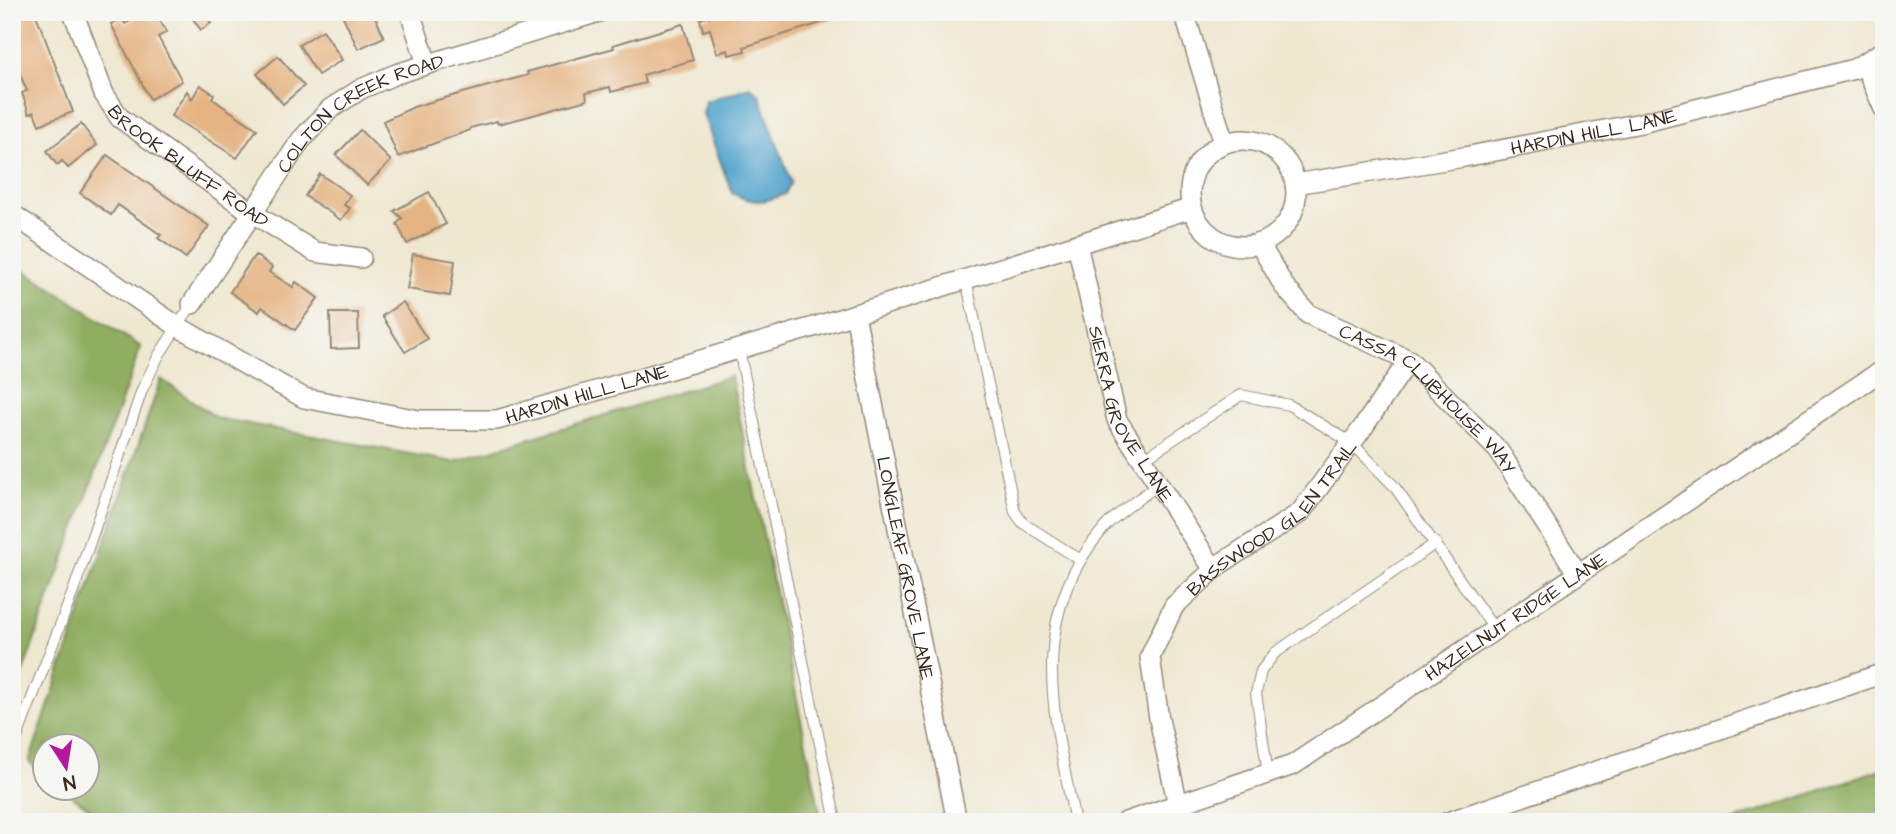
<svg xmlns="http://www.w3.org/2000/svg" width="1896" height="834" viewBox="0 0 1896 834" font-family="'Architects Daughter',sans-serif">
	<style>
		.forest { fill: #90ae62; stroke: #666c40; stroke-width: 2 }
		.water { fill: #53a4cd; stroke: #476776; stroke-width: 2 }
		.building { fill: #e5b482 }
		.lines { fill: none; stroke-linecap: round; stroke-linejoin: round }
		.service-casing { stroke: #958978; stroke-width: 12 }
		.minor-casing { stroke: #958978; stroke-width: 22 }
		.service { stroke: #fff; stroke-width: 10 }
		.minor { stroke: #fff; stroke-width: 19 }
		.labels { text-anchor: middle; stroke-width: 5; stroke-linejoin: round; paint-order: stroke }
		.street-label { font-size: 19px; fill: #3b2a1e; stroke: #f6f6f2 }
	</style>
	<rect width="100%" height="100%" fill="#f6f6f2"/>
	<filter id="ink" filterUnits="userSpaceOnUse"><feTurbulence type="fractalNoise" baseFrequency=".0143" numOctaves="2"/><feDisplacementMap in="SourceGraphic" scale="14" xChannelSelector="R" yChannelSelector="G"/><feConvolveMatrix kernelMatrix="1 2 1 2 8 2 1 2 1" color-interpolation-filters="sRGB"/></filter>
	<filter id="wash" filterUnits="userSpaceOnUse"><feTurbulence type="fractalNoise" baseFrequency=".00686" numOctaves="4" result="noise"/><feDisplacementMap in="SourceGraphic" scale="28" xChannelSelector="R" yChannelSelector="G"/><feGaussianBlur stdDeviation="1.57" result="paint"/><feColorMatrix in="noise" values="0 0 0 0 0 0 0 0 0 0 0 0 0 0 0 0 0 1.4 0 .05"/><feComposite in="paint" operator="in"/></filter>
	<g filter="url(#wash)">
		<rect width="100%" height="100%" fill="#efe8d1"/>
		<g class="forest">
			<path d="M12 262 141 347 12 702Z"/>
			<path d="M731 376 822 822H108L63 789 88 788V746H46L45 775 29 762 161 379 217 418 453 462Z"/>
			<path d="M1884 768V822H1730Z"/>
		</g>
		<path class="water" d="M750 87 759 94 791 182 785 194C762 203 754 204 732 193L703 114 706 101Z"/>
		<g id="blocks">
			<g class="building">
				<path d="M12 12H35L73 112 39 125 34 112 29 114 22 93 27 91 12 55Z"/>
				<path d="M147 12 153 21 158 18 167 32 158 37 182 81 150 99 111 24 122 18 125 24Z"/>
				<path d="M188 12H203L211 23 201 30Z"/>
				<path d="M341 12H373L384 37 358 49Z"/>
				<path d="M725 12H843V16L744 47 745 51 729 55 728 50 717 53 710 29 703 31 700 19Z"/>
				<path d="M683 24 693 60 643 75 645 83 611 92 610 87 586 93 587 100 526 117 498 124 497 121 470 128V130L398 157 383 121 416 106 528 75 527 72 614 48 613 45Z"/>
				<path d="M323 30 342 60 318 75 299 45Z"/>
				<path d="M278 56 304 86 283 104 257 74Z"/>
				<path d="M200 85 214 94 212 98 221 105 257 129 237 158 171 116 187 91 192 99Z"/>
				<path d="M81 124 97 145 68 168 62 161 57 165 47 151Z"/>
				<path d="M360 130 391 161 367 185 336 155Z"/>
				<path d="M107 155 209 226 186 258 158 238 161 235 118 205 111 215 80 193Z"/>
				<path d="M320 174 350 195 344 205 350 208 341 220 305 196Z"/>
				<path d="M429 192 446 224 407 244 397 224 402 218 394 211Z"/>
				<path d="M413 254 455 261 450 296 407 289Z"/>
				<path d="M255 255 272 267 269 272 293 287 296 282 318 298 295 330 262 307 259 312 230 292Z"/>
				<path d="M403 302 427 339 405 352 382 316Z"/>
				<path d="M330 313H358L359 348 331 349Z"/>
			</g>
		</g>
	</g>
	<g filter="url(#ink)">
		<use href="#blocks" fill-opacity="0" stroke="#958978" stroke-width="2"/>
		<g class="lines">
			<g class="service-casing">
				<g id="service">
					<path d="M966 279 1015 512 1023 523 1079 559"/>
					<path d="M739 349 836 822"/>
					<path d="M1142 460 1241 395 1289 405 1352 443 1394 486 1495 630"/>
					<path d="M12 750 74 589 142 390 159 355 192 304"/>
					<path d="M1268 774 1256 693 1261 671 1275 653 1436 543"/>
					<path d="M1075 822C1054 716 1025 619 1104 528 1118 512 1140 498 1158 485"/>
				</g>
			</g>
			<g class="minor-casing">
				<g id="minor">
					<path id="s1" d="M73 12 104 94 120 118 251 212 315 252 361 258"/>
					<path d="M410 12 427 64"/>
					<path d="M1184 12 1224 143"/>
					<path d="M1864 63 1884 109"/>
					<circle cx="1243" cy="193" r="53"/>
					<path id="s2" d="M1295 184 1464 157 1641 123 1854 69 1884 51"/>
					<path id="s3" d="M12 214 177 326 304 398 419 420H497L817 326 1192 208"/>
					<path id="s4" d="M1259 243 1284 286 1308 314 1409 360 1498 450 1578 574"/>
					<path id="s5" d="M1077 244 1117 420 1214 570"/>
					<path id="s6" d="M192 304 301 140 330 109 361 89 396 74 599 12"/>
					<path id="s7" d="M855 314 957 822"/>
					<path id="s8" d="M1178 805 1159 719 1150 657 1174 606 1220 564 1300 513 1364 426 1409 360"/>
					<path id="s9" d="M1126 822 1293 765 1884 369"/>
					<path d="M1448 822 1884 673"/>
				</g>
			</g>
			<use href="#service" class="service"/>
			<use href="#minor" class="minor"/>
		</g>
	</g>
	<g class="labels">
		<g class="street-label">
			<text dy="7" stroke="none"><textPath href="#s6" startOffset="262">COLTON CREEK ROAD</textPath></text>
			<text dy="7" stroke="none"><textPath href="#s2" startOffset="303">HARDIN HILL LANE</textPath></text>
			<text dy="7" stroke="none"><textPath href="#s1" startOffset="200">BROOK BLUFF ROAD</textPath></text>
			<text dy="7" stroke="none"><textPath href="#s3" startOffset="634">HARDIN HILL LANE</textPath></text>
			<text dy="7" stroke="none"><textPath href="#s4" startOffset="236">CASSA CLUBHOUSE WAY</textPath></text>
			<text dy="7" stroke="none"><textPath href="#s5" startOffset="180">SIERRA GROVE LANE</textPath></text>
			<text dy="7" stroke="none"><textPath href="#s8" startOffset="340">BASSWOOD GLEN TRAIL</textPath></text>
			<text dy="7" stroke="none"><textPath href="#s7" startOffset="259">LONGLEAF GROVE LANE</textPath></text>
			<text dy="7" stroke="none"><textPath href="#s9" startOffset="444">HAZELNUT RIDGE LANE</textPath></text>
		</g>
	</g>
	<rect width="1896" height="834" fill="none" stroke="#f6f6f2" stroke-width="42"/>
	<g transform="translate(66 767) rotate(168)"><circle r="33" fill="#f6f6f2" stroke="#aba49d" stroke-width="2"/>
	<path d="M0-5L12 26L0 18L-12 26Z" fill="#b5179e"/>
	<text y="-10" font-size="19" font-weight="bold" text-anchor="middle" fill="#3b2a1e">N</text>
	</g>
</svg>
